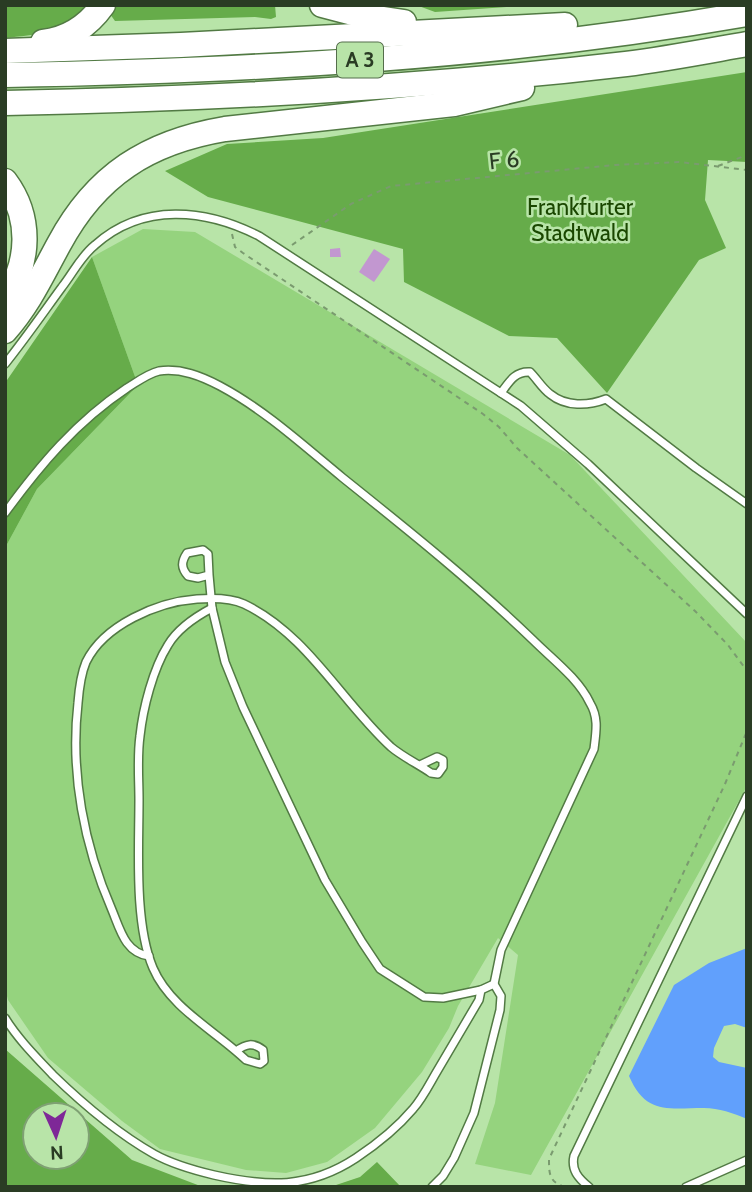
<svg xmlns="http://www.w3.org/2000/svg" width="752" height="1192" viewBox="0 0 752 1192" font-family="Cabin,sans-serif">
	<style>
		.green { fill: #95d37e }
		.forest { fill: #66ac4a; fill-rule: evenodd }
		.water { fill: #61a0fc }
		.building { fill: #c297d0 }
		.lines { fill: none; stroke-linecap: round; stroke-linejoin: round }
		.lane-casing { stroke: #527a44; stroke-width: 10 }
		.highway-casing { stroke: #527a44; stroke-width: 27 }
		.path { stroke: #7a9b6f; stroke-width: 2; stroke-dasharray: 5 5; stroke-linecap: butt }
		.lane { stroke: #fff; stroke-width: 7 }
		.highway { stroke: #fff; stroke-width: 24 }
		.labels { text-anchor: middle; stroke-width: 5; stroke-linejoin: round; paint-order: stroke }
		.shield { fill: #b8e4a8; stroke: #556e4c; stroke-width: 2 }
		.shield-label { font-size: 21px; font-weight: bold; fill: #2a3c24 }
		.street-label { font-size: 23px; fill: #2a3c24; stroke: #b8e4a8 }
		.park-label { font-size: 23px; fill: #1a4700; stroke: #b8e4a8 }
	</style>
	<rect width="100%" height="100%" fill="#b8e4a8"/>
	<path class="green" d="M143 229 195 232 570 455 747 643V786L531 1175 475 1164 495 1103 518 955 498 938 458 1006 449 1028 422 1072 375 1128 327 1162 286 1173 246 1170 160 1149 122 1121 48 1058 8 1000 5 988V548L37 489 138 385 92 257Z"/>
	<g class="forest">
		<path d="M5 5H86C69 33 34 35 5 38Z"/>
		<path d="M114 5H275L276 17 271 19 255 17 115 21 110 14Z"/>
		<path d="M416 5H534L435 12Z"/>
		<path d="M747 72V162L708 160 705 200 726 248 699 260 607 393 557 338 509 336 404 282 403 249 208 197 165 171 227 144 323 138Z"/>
		<path d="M92 257 138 385 37 489 5 548V383Z"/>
		<path d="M5 1049 132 1160 203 1187H5ZM77 1115V1157H35V1115Z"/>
		<path d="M377 1162 401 1187H330L360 1177Z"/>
	</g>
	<path class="water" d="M747 948V1028L735 1024 724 1026 714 1048 713 1057 719 1062 747 1068V1119C733 1113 719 1108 704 1108 668 1108 646 1115 629 1076L674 985 709 963Z"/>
	<g class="building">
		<path d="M340 248 341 257H330V249Z"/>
		<path d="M374 249 390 259 374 282 359 272Z"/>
	</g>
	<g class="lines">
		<g class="lane-casing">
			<g id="lane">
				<path d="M5 364C25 339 43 313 62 287 73 273 81 256 95 245 143 202 206 209 259 236L521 406 588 464 747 614"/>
				<path d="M501 393C509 382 515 371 530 372 537 379 542 388 550 394 566 407 588 406 606 399L696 468 747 504"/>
				<path d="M5 513C40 465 76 422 127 388 137 382 147 374 159 371 181 368 201 376 220 386 265 410 304 446 343 478 408 530 474 583 533 640 552 659 578 678 590 703 599 718 596 732 594 749L501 950 494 984 501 996 500 1010 474 1113 454 1158 443 1176 432 1187"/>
				<path d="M209 575 208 554 203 550 187 553C181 562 181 568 188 576L198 578 209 575 212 608 225 662 243 707 325 880 362 942 380 969 424 997 443 998 481 990"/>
				<path d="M212 608C195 617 178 628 168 645 153 669 143 708 140 736 137 757 139 779 139 800 139 848 134 923 153 968 170 1008 216 1031 246 1060L260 1064 264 1061 263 1050C253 1042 246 1044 236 1051"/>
				<path d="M149 956C125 953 120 929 112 910 84 846 70 773 78 703 79 690 81 674 86 662 104 625 157 602 197 599 211 598 231 598 244 604 307 634 341 701 391 747 403 757 418 764 431 773L438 774 443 767V760L437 757 420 765"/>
				<path d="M5 1018C18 1039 36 1057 53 1075 83 1104 117 1133 154 1154 172 1164 193 1170 214 1175 267 1187 309 1189 356 1158 377 1144 397 1128 413 1109 422 1099 429 1085 436 1073 450 1049 465 1024 479 1000L481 990 494 984"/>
				<path d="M589 1187C578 1178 571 1170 574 1156L747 796"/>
				<path d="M686 1187 747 1160"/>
			</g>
		</g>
		<g class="highway-casing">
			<g id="highway">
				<path d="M322 5 364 16 404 22"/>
				<path d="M43 42C68 39 88 26 103 5"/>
				<path d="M5 51 181 45 565 25"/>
				<path d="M5 75C253 71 502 57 747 14"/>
				<path d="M5 103C213 99 420 88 626 64 666 59 707 51 747 44"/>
				<path d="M5 181C32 217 30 263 5 299"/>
				<path d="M5 331C29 304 42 275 59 244 96 175 148 142 225 129L454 104 522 88"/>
			</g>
		</g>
		<g class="path">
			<path d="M718 166 747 155"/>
			<path d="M232 234 235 247 243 253 483 414 499 427 517 448 695 611 728 645 747 671"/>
			<path d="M292 245 351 204 391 186 615 165 679 162 747 170"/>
			<path d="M565 1187C549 1182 549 1174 549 1159L725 784 747 731"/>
		</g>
		<use href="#lane" class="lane"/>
		<use href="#highway" class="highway"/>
	</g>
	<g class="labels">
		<rect class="shield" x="337" y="42.5" width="46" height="35" rx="5"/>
		<g class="shield-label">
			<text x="360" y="67">A 3</text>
		</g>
		<g class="street-label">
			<text transform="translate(504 160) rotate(-6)" y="8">F 6</text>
		</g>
		<g class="park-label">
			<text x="580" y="215">Frankfurter<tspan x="580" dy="26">Stadtwald</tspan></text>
		</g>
	</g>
	<rect width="752" height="1192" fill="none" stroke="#2a3c24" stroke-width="14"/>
	<g transform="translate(56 1136) rotate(177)"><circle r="33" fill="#b8e4a8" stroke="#7fa173" stroke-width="2"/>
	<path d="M0-5L12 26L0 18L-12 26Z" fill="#7e2897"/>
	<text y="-10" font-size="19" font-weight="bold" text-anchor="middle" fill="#2a3c24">N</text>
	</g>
</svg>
